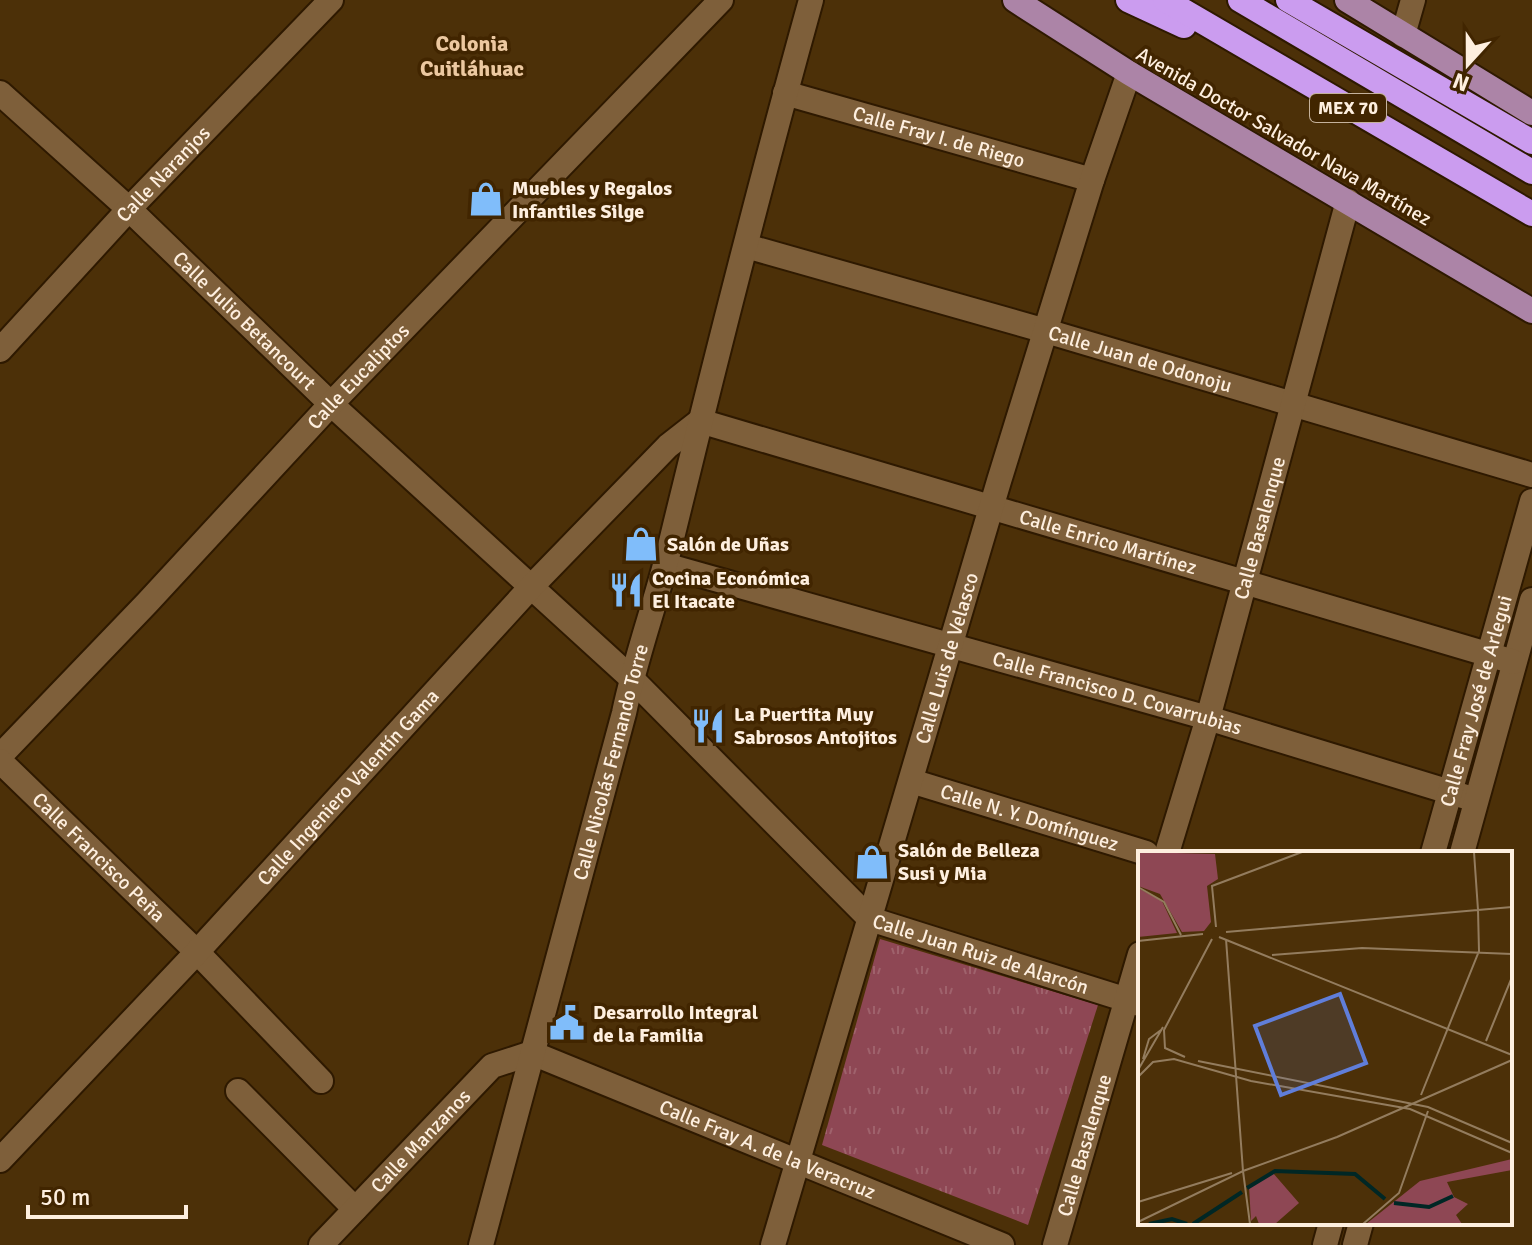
<svg xmlns="http://www.w3.org/2000/svg" width="1532" height="1245" viewBox="0 0 1532 1245" font-family="Signika,sans-serif">
	<style>
		.park { fill: url(#park-tufts) }
		.lines { fill: none; stroke-linecap: round; stroke-linejoin: round }
		.minor-casing { stroke: #2e1900; stroke-width: 28 }
		.major-casing { stroke: #2e1900; stroke-width: 28 }
		.highway-casing { stroke: #2e1900; stroke-width: 28 }
		.minor { stroke: #7e5f3a; stroke-width: 24 }
		.major { stroke: #ac84a7; stroke-width: 24 }
		.highway { stroke: #cb9cef; stroke-width: 24 }
		.labels { text-anchor: middle; stroke-width: 7; stroke-linejoin: round; paint-order: stroke }
		.shield { fill: #412500; stroke: #c5b29c; stroke-width: 2 }
		.shield-label { font-size: 18px; font-weight: bold; fill: #feefdf }
		.street-label { font-size: 20px; fill: #feefdf; stroke: #412500 }
		.poi-label { font-size: 20px; font-weight: bold; fill: #feefdf; stroke: #412500; text-anchor: start }
		.neighbourhood-label { font-size: 22px; font-weight: bold; fill: #ecc8a0; stroke: #412500 }
		.inset-river { fill: none; stroke: #002725; stroke-width: 4 }
		.inset-road { fill: none; stroke: #937c5e; stroke-width: 2 }
		.view { fill: #607eda; fill-opacity: 0.15; stroke: #607eda; stroke-width: 4 }
		.inset-edge { fill: none; stroke: #feefdf; stroke-width: 4 }
	</style>
	<defs>
		<pattern id="park-tufts" width="24" height="20" patternUnits="userSpaceOnUse" patternTransform="scale(2)"><rect width="24" height="20" fill="#8e4754"/><path d="M3 7l-1-3M5 7V3M7 7l1-3M15 17l-1-3M17 17v-4M19 17l1-3" fill="none" stroke="#9f626c"/></pattern>
	</defs>
	<rect width="100%" height="100%" fill="#4c3008"/>
	<path class="park" d="M880 939 1098 1005 1028 1225 822 1145Z"/>
	<g class="lines">
		<g class="minor-casing">
			<g id="minor">
				<path d="M1403 35 1413 0"/>
				<path id="s1" d="M0 93 129 209 331 404 631 678 870 919 1140 1004"/>
				<path id="s2" d="M785 93 1092 180"/>
				<path id="s3" d="M746 246 1046 331 1532 475"/>
				<path id="s4" d="M0 350 129 209 331 0"/>
				<path id="s5" d="M665 565 1208 718 1476 800"/>
				<path id="s6" d="M0 756 147 603 331 404 721 0"/>
				<path id="s7" d="M0 761 197 952 321 1081"/>
				<path id="s8" d="M911 781 1146 853"/>
				<path id="s9" d="M1167 853 1208 718 1348 201"/>
				<path id="s10" d="M1433 853 1532 501"/>
				<path d="M1462 853 1532 600"/>
				<path d="M238 1091 355 1209"/>
				<path id="s11" d="M0 1160 197 952 531 587 668 446 700 421 1514 662"/>
				<path id="s12" d="M321 1245 492 1066 532 1053 1002 1245"/>
				<path id="s13" d="M481 1245 624 713C636 655 657 600 671 542 715 361 761 180 811 0"/>
				<path id="s14" d="M773 1245 999 481 1092 180 1129 73"/>
				<path id="s15" d="M1055 1245 1140 954"/>
				<path d="M1325 1245 1331 1223"/>
				<path d="M1355 1245 1361 1223"/>
			</g>
		</g>
		<g class="major-casing">
			<g id="major">
				<path d="M1015 0 1129 73 1532 311"/>
				<path d="M1347 0 1532 113"/>
			</g>
		</g>
		<g class="highway-casing">
			<g id="highway">
				<path d="M1128 0 1184 26"/>
				<path d="M1165 0 1532 214"/>
				<path d="M1240 0 1532 172"/>
				<path d="M1288 0 1532 142"/>
			</g>
		</g>
		<use href="#minor" class="minor"/>
		<use href="#major" class="major"/>
		<use href="#highway" class="highway"/>
	</g>
	<defs>
		<g id="shop-bare" transform="scale(2.76)"><path d="M-5-2.5h2.3a2.7 3.5 0 0 1 5.4 0H5L5.5 6h-11ZM-1.5-2.5h3a1.5 2.3 0 0 0-3 0Z" fill="#80bdfa" stroke="#412500" stroke-width="2.5" paint-order="stroke"/></g>
		<g id="restaurant-bare" transform="scale(2.76)"><path d="M-5-6h1v4h1v-4h1v4h1v-4h1v5L-1.5 .5V6h-2V.5L-5-1ZM5-6V6H3V1.5H1.5Q1.5-4 5-6Z" fill="#80bdfa" stroke="#412500" stroke-width="2.5" paint-order="stroke"/></g>
		<g id="civic-bare" transform="scale(2.76)"><path d="M-.6-6.5H3V-4.5H.6V-3L4-1V1h2V6H-6V1h2V-1L-.6-3ZM-1.2 2.5V6h2.4V2.5Z" fill="#80bdfa" stroke="#412500" stroke-width="2.5" paint-order="stroke"/></g>
	</defs>
	<g fill-rule="evenodd">
		<use href="#shop-bare" x="486" y="199"/>
		<use href="#shop-bare" x="641" y="544"/>
		<use href="#restaurant-bare" x="626" y="590"/>
		<use href="#restaurant-bare" x="708" y="726"/>
		<use href="#shop-bare" x="872" y="862"/>
		<use href="#civic-bare" x="567" y="1023"/>
	</g>
	<g class="labels">
		<rect class="shield" x="1310" y="94" width="76" height="28" rx="6"/>
		<g class="shield-label">
			<text x="1348" y="114">MEX 70</text>
		</g>
		<g class="street-label">
			<text dy="7" stroke="none"><textPath href="#s2" startOffset="160">Calle Fray I. de Riego</textPath></text>
			<text transform="translate(1284 136) rotate(30)" y="7">Avenida Doctor Salvador Nava Martínez</text>
			<text dy="7" stroke="none"><textPath href="#s4" startOffset="240">Calle Naranjos</textPath></text>
			<text dy="7" stroke="none"><textPath href="#s1" startOffset="334">Calle Julio Betancourt</textPath></text>
			<text dy="7" stroke="none"><textPath href="#s3" startOffset="410">Calle Juan de Odonoju</textPath></text>
			<text dy="7" stroke="none"><textPath href="#s6" startOffset="522">Calle Eucaliptos</textPath></text>
			<text dy="7" stroke="none"><textPath href="#s9" startOffset="338">Calle Basalenque</textPath></text>
			<text dy="7" stroke="none"><textPath href="#s11" startOffset="1444">Calle Enrico Martínez</textPath></text>
			<text dy="7" stroke="none"><textPath href="#s14" startOffset="612">Calle Luis de Velasco</textPath></text>
			<text dy="7" stroke="none"><textPath href="#s5" startOffset="470">Calle Francisco D. Covarrubias</textPath></text>
			<text dy="7" stroke="none"><textPath href="#s10" startOffset="158">Calle Fray José de Arlegui</textPath></text>
			<text dy="7" stroke="none"><textPath href="#s13" startOffset="500">Calle Nicolás Fernando Torre</textPath></text>
			<text dy="7" stroke="none"><textPath href="#s11" startOffset="510">Calle Ingeniero Valentín Gama</textPath></text>
			<text dy="7" stroke="none"><textPath href="#s8" startOffset="124">Calle N. Y. Domínguez</textPath></text>
			<text dy="7" stroke="none"><textPath href="#s7" startOffset="138">Calle Francisco Peña</textPath></text>
			<text dy="7" stroke="none"><textPath href="#s1" startOffset="1316">Calle Juan Ruiz de Alarcón</textPath></text>
			<text dy="7" stroke="none"><textPath href="#s12" startOffset="144">Calle Manzanos</textPath></text>
			<text dy="7" stroke="none"><textPath href="#s15" startOffset="104">Calle Basalenque</textPath></text>
			<text dy="7" stroke="none"><textPath href="#s12" startOffset="544">Calle Fray A. de la Veracruz</textPath></text>
		</g>
		<g class="poi-label">
			<text x="512" y="195">Muebles y Regalos<tspan x="512" dy="23">Infantiles Silge</tspan></text>
			<text x="667" y="551">Salón de Uñas</text>
			<text x="652" y="585">Cocina Económica<tspan x="652" dy="23">El Itacate</tspan></text>
			<text x="734" y="721">La Puertita Muy<tspan x="734" dy="23">Sabrosos Antojitos</tspan></text>
			<text x="898" y="857">Salón de Belleza<tspan x="898" dy="23">Susi y Mia</tspan></text>
			<text x="593" y="1019">Desarrollo Integral<tspan x="593" dy="23">de la Familia</tspan></text>
		</g>
		<g class="neighbourhood-label">
			<text x="472" y="51">Colonia<tspan x="472" dy="25">Cuitláhuac</tspan></text>
		</g>
	</g>
	<g transform="translate(1138 851)">
		<rect width="374" height="374" fill="#4c3008"/>
		<path d="M0 37 24 50 39 82 0 86ZM135 322 161 352 137 373H121L118 365 113 370 111 335Z" fill="#8e4754"/>
		<path d="M0 1 77 3 80 28 69 35 73 71 66 80 44 81 22 43 0 35ZM374 308V319L309 331 316 346 330 353 318 364 324 373H228L282 330Z" fill="#8e4754"/>
		<path class="inset-river" d="M109 337 137 320 217 323 247 348M256 352 291 356 315 345M11 373 34 368 49 373M55 373 104 341"/>
		<path class="inset-road" d="M336 1 340 59M0 36 26 51 43 84M78 76 74 35 164 1M88 81 374 56M81 86 374 204M88 88 105 320 199 286 374 209M0 90 65 83M134 104 224 97 374 103M348 190 374 126M47 206 27 197 26 179 74 88M5 208 11 188 23 179M60 210 290 256 374 292M0 219 25 176M0 226 15 211 36 208 113 230 272 258 374 302M283 244 341 100 340 59M0 351 94 322M0 371 105 320 112 373M225 373 261 342 290 260"/>
		<path class="view" d="M202 143 228 212 143 244 117 175Z"/>
		<rect width="374" height="374" class="inset-edge"/>
	</g>
	<g transform="translate(1468 64) rotate(201)" stroke="#412500" stroke-width="6" paint-order="stroke">
	<path d="M0-6L14 30L0 20L-14 30Z" fill="#feefdf"/>
	<text y="-12" font-size="22" font-weight="bold" text-anchor="middle" fill="#feefdf">N</text>
	</g>
	<path d="M28 1205v12h158v-12" fill="none" stroke="#feefdf" stroke-width="4"/>
	<text x="40" y="1205" font-size="24" fill="#feefdf" stroke="#412500" stroke-width="6" paint-order="stroke">50 m</text>
</svg>
